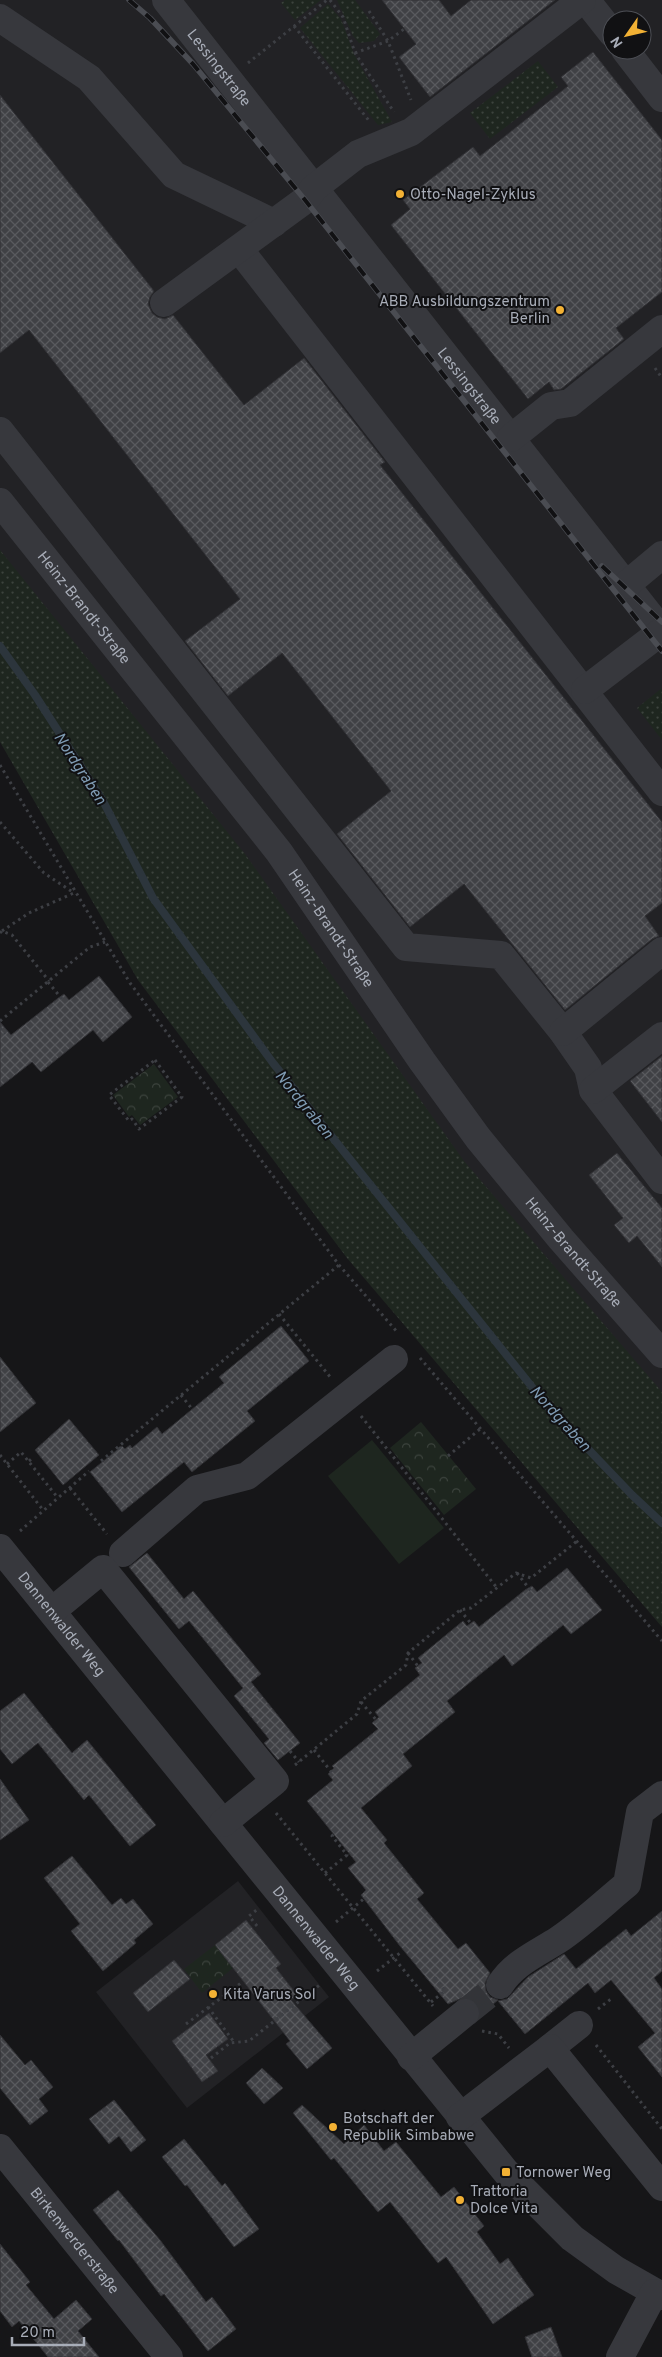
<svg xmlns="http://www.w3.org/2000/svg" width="662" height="2357" viewBox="0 0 662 2357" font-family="Overpass,sans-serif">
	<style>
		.built { fill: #222225; fill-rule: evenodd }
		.grass { fill: url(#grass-dots) }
		.forest { fill: url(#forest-crowns) }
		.pitch { fill: #1e261f }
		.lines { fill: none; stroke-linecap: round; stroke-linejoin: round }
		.stream { stroke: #2c353c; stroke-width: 8 }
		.building { fill: url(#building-cross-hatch); stroke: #303034 }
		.minor-tunnel { stroke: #333438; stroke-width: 28; stroke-dasharray: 28 14; stroke-linecap: butt }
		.path { stroke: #3d3f44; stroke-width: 3; stroke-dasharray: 2.5 4; stroke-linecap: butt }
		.minor { stroke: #37383d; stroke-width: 28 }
		.rail-casing { stroke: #4a4c52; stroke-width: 5.5 }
		.rail { stroke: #111113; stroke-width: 4; stroke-dasharray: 11; stroke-linecap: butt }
		.poi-dot { fill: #f2b134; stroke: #111113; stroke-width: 2 }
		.labels { text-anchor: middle; stroke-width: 4; stroke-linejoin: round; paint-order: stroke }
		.street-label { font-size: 15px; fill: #a8adb8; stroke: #111113 }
		.poi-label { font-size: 15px; fill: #a8adb8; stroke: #111113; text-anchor: start }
		.water-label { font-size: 16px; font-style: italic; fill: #7f9bb3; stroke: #111113 }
	</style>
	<defs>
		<pattern id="grass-dots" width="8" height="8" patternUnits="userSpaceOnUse" patternTransform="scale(1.25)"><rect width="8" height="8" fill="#1e261f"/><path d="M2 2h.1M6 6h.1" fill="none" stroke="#3c433d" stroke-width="1.8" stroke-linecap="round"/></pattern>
		<pattern id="forest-crowns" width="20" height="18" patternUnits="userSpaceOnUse" patternTransform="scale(1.25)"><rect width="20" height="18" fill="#1e261f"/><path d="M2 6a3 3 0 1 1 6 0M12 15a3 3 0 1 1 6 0" fill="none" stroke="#3c433d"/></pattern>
		<pattern id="building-cross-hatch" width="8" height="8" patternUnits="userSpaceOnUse" patternTransform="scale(1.25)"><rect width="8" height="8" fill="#404145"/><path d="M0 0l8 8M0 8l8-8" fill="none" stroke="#595a5e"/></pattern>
	</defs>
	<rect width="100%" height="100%" fill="#161618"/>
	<g class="built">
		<path d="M0 0H662V1438L0 557ZM612 20H642V50H612Z"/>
		<path d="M238 1881 329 1997 187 2108 96 1992Z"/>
	</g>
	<g class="grass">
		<path d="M285 0H321L295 20 281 3Z"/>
		<path d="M337 0H355L380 34 374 41 359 43 353 36Z"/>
		<path d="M328 4 341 19 354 54 392 122 378 125 300 28Z"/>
		<path d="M538 61 558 87 490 139 470 113Z"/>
		<path d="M0 550 245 854 464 1161 662 1392V1627L347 1258 138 980 0 742Z"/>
		<path d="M662 688V740L637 708Z"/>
	</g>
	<g class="forest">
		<path d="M154 1064 178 1097 140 1125 132 1115 129 1117 113 1095Z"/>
		<path d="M421 1422 476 1489 444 1515 390 1448Z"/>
		<path d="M215 1945 233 1968 202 1993 184 1969Z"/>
	</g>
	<path class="pitch" d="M372 1440 444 1528 399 1564 328 1476Z"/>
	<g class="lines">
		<path class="stream" d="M0 646 35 695 103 801 153 898 273 1063 548 1407 632 1495 662 1523"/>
	</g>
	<g class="building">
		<path d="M382 0H439L451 16 471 0H555L430 97 399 57 416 44Z"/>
		<path d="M593 52 662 140V292L616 328 624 339 561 389 554 390 549 382 528 399 391 225 410 209 403 200 473 147 480 156 568 86 561 77Z"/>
		<path d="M0 95 154 291 150 297 148 304 152 313 157 317 165 319 173 315 244 405 304 358 385 462 380 465 662 822V903L645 916 659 936 652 939 565 1010 464 884 410 927 337 834 391 791 282 653 228 696 185 641 240 599 29 330 0 353Z"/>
		<path d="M99 976 132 1017 103 1042 93 1030 41 1072 32 1062 0 1087V1022L11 1035 57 999 64 994 69 1000Z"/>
		<path d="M662 1056V1122L630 1081Z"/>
		<path d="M617 1153 662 1208V1267L637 1236 629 1243 614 1225 623 1218 589 1175Z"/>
		<path d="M281 1326 309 1361 247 1411 255 1421 192 1472 184 1462 122 1512 90 1472 122 1446 125 1449 130 1445 132 1448 157 1427 162 1434 224 1383 219 1377Z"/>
		<path d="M0 1357 36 1403 0 1432Z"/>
		<path d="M69 1419 99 1455 63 1485 35 1450Z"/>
		<path d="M147 1553 184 1599 193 1591 261 1674 251 1682 300 1743 278 1760 264 1743 269 1739 234 1696 243 1688 189 1621 179 1629 129 1567Z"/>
		<path d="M567 1568 602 1610 571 1634 563 1625 512 1666 504 1655 447 1701 455 1712 403 1754 412 1766 361 1808 387 1840 384 1843 424 1893 417 1899 458 1949 466 1943 490 1973 485 1983 486 1991 490 1997 498 2000 480 2015 477 2004 470 1998H462L448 2004 400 1946 361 1895 366 1890 348 1868 356 1862 307 1801 333 1780 328 1774 334 1768 332 1766 378 1729 372 1723 379 1717 375 1712 420 1675 415 1668 422 1663 418 1658 463 1621 467 1626 474 1621 479 1627 525 1590 532 1586 537 1592Z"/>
		<path d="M24 1693 72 1753 87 1740 156 1825 130 1846 89 1795 84 1800 38 1743 12 1764 0 1749V1711Z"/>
		<path d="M0 1779 29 1820 0 1840Z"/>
		<path d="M72 1856 112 1905 121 1898 126 1904 133 1899 153 1924 134 1940 136 1943 103 1971 71 1931 80 1924 44 1878Z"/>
		<path d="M662 1911V1971L654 1978 662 1989V2077L638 2047 655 2033 611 1980 595 1993 588 1983 525 2034 498 2001 507 1999 528 1977 564 1954 576 1969 626 1929 631 1936Z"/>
		<path d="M246 1920 281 1964 276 1968 297 1995 291 2000 332 2048 307 2069 286 2044 290 2041 215 1945Z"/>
		<path d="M174 1960 190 1979 148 2012 133 1993Z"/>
		<path d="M209 2013 228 2039 206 2055 218 2071 202 2082 172 2041Z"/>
		<path d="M0 2035 25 2065 31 2060 53 2087 39 2099 48 2111 30 2125 0 2088Z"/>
		<path d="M262 2068 283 2088 264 2104 246 2083Z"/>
		<path d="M114 2100 146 2140 131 2152 119 2136 109 2144 89 2119Z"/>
		<path d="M302 2105 344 2144 364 2125 384 2151 396 2142 441 2197 454 2187 484 2226 477 2232 500 2264 508 2258 534 2295 493 2324 446 2257 438 2263 390 2202 378 2212 334 2158 331 2160 293 2113Z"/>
		<path d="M184 2139 222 2186 225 2183 259 2229 234 2247 187 2185 185 2186 162 2157Z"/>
		<path d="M118 2190 160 2240 206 2302 212 2297 236 2329 208 2351 164 2294 161 2296 119 2240 118 2241 93 2210Z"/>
		<path d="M0 2244 30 2282 26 2285 54 2319 76 2300 92 2319 78 2331 99 2357H48L19 2321 12 2327 0 2311Z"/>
		<path d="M551 2327 562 2357H532L525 2337Z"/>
	</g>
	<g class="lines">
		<path class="minor-tunnel" d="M465 2013 500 1985"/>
		<g class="path">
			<path d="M330 0 343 17 355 53 394 112"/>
			<path d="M369 11 388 41 411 100"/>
			<path d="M294 26 370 122"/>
			<path d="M355 53 388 41 404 29"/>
			<path d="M248 63 327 0"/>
			<path d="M655 368 662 378"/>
			<path d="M0 765 130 983 339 1265 398 1333"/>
			<path d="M0 822 44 873 74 893"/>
			<path d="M2 931 29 913 74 893"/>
			<path d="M0 933 2 931 12 935 49 981"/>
			<path d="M48 982 62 999"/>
			<path d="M0 1021 90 947 105 942"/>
			<path d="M0 1028 5 1034"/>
			<path d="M155 1060 182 1097 139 1129 132 1119 129 1121 109 1095Z"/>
			<path d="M279 1314 331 1378"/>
			<path d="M243 1344 246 1349"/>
			<path d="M420 1358 662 1641"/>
			<path d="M181 1395 192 1409"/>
			<path d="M361 1416 497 1588"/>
			<path d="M119 1447 122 1451"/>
			<path d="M0 1455 43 1510"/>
			<path d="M448 1456 480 1429"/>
			<path d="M29 1461 34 1457"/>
			<path d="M101 1461 339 1265"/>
			<path d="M7 1464 21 1452 58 1498"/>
			<path d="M70 1488 107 1534"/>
			<path d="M20 1531 89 1471"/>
			<path d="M517 1573 531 1591"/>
			<path d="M460 1610 473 1626"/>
			<path d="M408 1653 420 1669"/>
			<path d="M361 1702 378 1722"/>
			<path d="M314 1750 333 1774"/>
			<path d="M290 1751 299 1762"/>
			<path d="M295 1765 357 1714 361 1701 406 1665 408 1653 460 1610 471 1608 516 1573 531 1578 577 1541"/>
			<path d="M276 1813 433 2006"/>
			<path d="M325 1873 347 1855 332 1836 334 1834"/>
			<path d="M336 1922 366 1897"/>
			<path d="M257 1926 249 1916 259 1908"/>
			<path d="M377 1971 400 1953"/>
			<path d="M431 2002 445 1991 435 1978 436 1977"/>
			<path d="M208 2007 234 2042"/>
			<path d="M598 2009 611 1999"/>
			<path d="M186 2024 241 1983"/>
			<path d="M482 2031 498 2034 509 2048"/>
			<path d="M596 2045 662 2129"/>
			<path d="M211 2058 230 2043 249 2041 321 1984"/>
		</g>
		<g class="minor">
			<path id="s1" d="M166 0 662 631"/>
			<path d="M586 0 612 33"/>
			<path d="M0 18 89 78 174 175 274 223"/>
			<path d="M625 50 662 98"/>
			<path d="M239 249 662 792"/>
			<path d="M164 303 305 200 314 188 358 154 411 132 582 0"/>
			<path d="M0 431 406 947 501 955 563 1032 588 1068 593 1090 662 1180"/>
			<path d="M511 438 551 406 570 403 662 329"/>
			<path id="s2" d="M0 502 279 852 422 1061 478 1138 561 1239 662 1354"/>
			<path d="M626 585 662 555"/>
			<path d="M585 690 662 631"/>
			<path d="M563 1032 662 951"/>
			<path d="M593 1090 662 1036"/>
			<path id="s3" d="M0 1548 506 2172 572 2238 616 2270 662 2296"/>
			<path d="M123 1553 197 1489 247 1476 394 1359"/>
			<path d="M52 1611 103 1569 275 1781 223 1823"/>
			<path d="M500 1985C514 1963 536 1954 558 1940 582 1924 605 1902 627 1884L640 1812 662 1795"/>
			<path d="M550 2048 579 2025"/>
			<path d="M411 2057 465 2013"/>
			<path d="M460 2117 550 2048 662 2187"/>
			<path id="s4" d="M0 2148 169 2357"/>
			<path d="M620 2357 654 2293"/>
		</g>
		<g class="rail-casing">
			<g id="rail">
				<path d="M129 0 150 18 193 64 305 200 662 651"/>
				<path d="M602 566 662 622"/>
			</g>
		</g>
		<use href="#rail" class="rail"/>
	</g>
	<g class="poi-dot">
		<circle cx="400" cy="194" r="5"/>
		<circle cx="560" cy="310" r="5"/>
		<circle cx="213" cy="1994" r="5"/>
		<circle cx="333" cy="2127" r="5"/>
		<rect x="501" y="2167" width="10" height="10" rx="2.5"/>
		<circle cx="460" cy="2200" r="5"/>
	</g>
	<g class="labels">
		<g class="street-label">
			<text dy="5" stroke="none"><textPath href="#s1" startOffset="86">Lessingstraße</textPath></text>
			<text dy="5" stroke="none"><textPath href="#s1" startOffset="491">Lessingstraße</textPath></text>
			<text dy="5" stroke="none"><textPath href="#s2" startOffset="135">Heinz-Brandt-Straße</textPath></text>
			<text dy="5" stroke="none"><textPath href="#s2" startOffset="540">Heinz-Brandt-Straße</textPath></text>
			<text dy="5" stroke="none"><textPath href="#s2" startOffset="945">Heinz-Brandt-Straße</textPath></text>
			<text dy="5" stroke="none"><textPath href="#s3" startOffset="98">Dannenwalder Weg</textPath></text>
			<text dy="5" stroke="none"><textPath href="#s3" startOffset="502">Dannenwalder Weg</textPath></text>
			<text dy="5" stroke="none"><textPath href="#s4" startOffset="119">Birkenwerderstraße</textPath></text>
		</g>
		<g class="poi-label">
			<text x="410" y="199">Otto-Nagel-Zyklus</text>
			<text x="550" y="306" text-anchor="end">ABB Ausbildungszentrum<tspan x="550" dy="17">Berlin</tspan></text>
			<text x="223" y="1999">Kita Varus Sol</text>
			<text x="343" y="2123">Botschaft der<tspan x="343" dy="17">Republik Simbabwe</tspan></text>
			<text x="516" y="2177">Tornower Weg</text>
			<text x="470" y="2196">Trattoria<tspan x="470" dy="17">Dolce Vita</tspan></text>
		</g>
		<g class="water-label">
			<text transform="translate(81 768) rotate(57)" y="6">Nordgraben</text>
			<text transform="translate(305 1104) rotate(51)" y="6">Nordgraben</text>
			<text transform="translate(561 1418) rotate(48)" y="6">Nordgraben</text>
		</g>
	</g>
	<g transform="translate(627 35) rotate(236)"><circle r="24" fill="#111113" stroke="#4d4f55"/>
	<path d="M0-4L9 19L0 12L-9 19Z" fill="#f2b134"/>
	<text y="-8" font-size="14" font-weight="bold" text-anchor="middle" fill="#a8adb8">N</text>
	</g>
	<path d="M12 2337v8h72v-8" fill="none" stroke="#a8adb8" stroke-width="2.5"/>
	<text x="20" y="2337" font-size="15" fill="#a8adb8" stroke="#111113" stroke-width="4" paint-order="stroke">20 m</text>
</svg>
